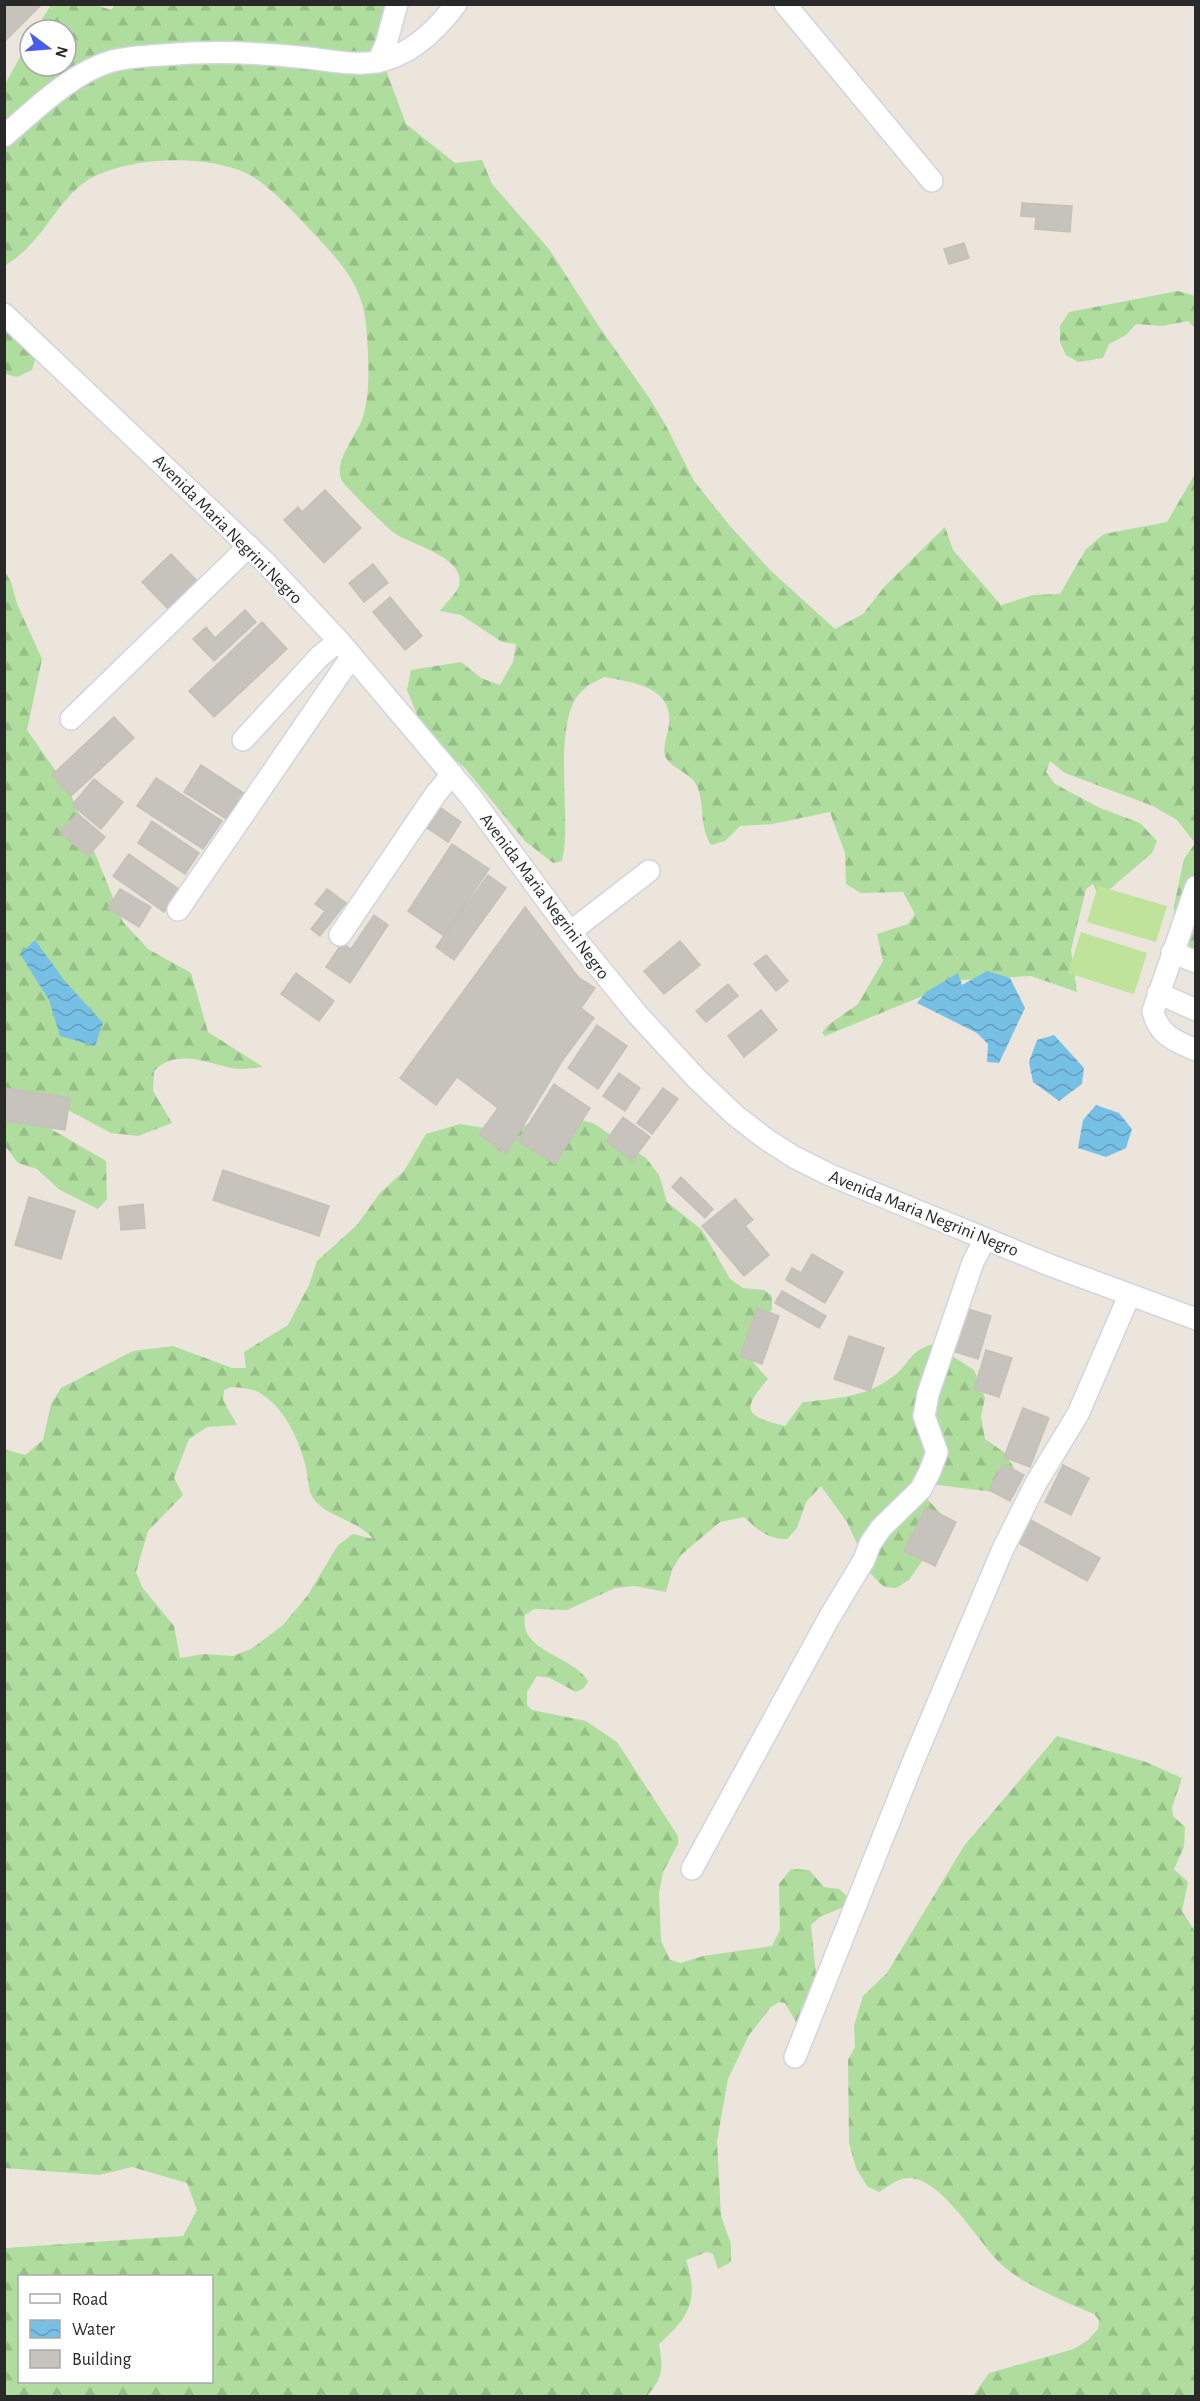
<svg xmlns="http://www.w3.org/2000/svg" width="1200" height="2401" viewBox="0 0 1200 2401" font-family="'Alegreya Sans',sans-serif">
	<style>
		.forest { fill: url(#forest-firs); fill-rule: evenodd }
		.pitch { fill: #bfe39a }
		.water { fill: url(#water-waves) }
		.building { fill: #c6c2bc; stroke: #c6c1b6; stroke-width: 1.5 }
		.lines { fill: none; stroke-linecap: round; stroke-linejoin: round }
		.minor-casing { stroke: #d2d4e1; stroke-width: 24 }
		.minor { stroke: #fff; stroke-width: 21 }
		.labels { text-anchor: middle; stroke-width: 4.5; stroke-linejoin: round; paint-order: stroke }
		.street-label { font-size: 18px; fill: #292929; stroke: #fff }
	</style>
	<defs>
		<pattern id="forest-firs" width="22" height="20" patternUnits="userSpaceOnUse" patternTransform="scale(1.5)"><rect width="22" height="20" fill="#aedd9d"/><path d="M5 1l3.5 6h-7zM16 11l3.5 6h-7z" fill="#96be87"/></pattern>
		<pattern id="water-waves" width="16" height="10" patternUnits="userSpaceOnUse" patternTransform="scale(1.5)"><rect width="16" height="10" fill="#77c0e5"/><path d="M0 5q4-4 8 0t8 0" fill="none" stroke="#629cba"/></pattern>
	</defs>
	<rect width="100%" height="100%" fill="#ebe5dc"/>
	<g class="forest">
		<path d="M116 4 387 5 386 70 406 124 455 163 482 160 492 184 549 249 598 325 650 399 665 424 694 481 730 526 770 570 835 629 863 614 885 586 945 527 953 550 1001 605 1033 595 1060 594 1086 549 1104 534 1167 522 1195 474V953L1181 935 1174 919V906L1184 859 1195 843 1177 820 1153 806 1065 773 1050 761 1046 772 1055 784 1100 808 1140 823 1157 841 1152 853 1104 894 1098 895 1093 884 1086 889 1071 950 1077 992 1031 976 962 980 825 1036 822 1033 827 1026 858 1004 883 961 877 934 908 924 915 914 903 892 861 893 846 884 845 853 830 812 772 824 740 826 725 841 711 845C699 827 705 805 697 786 692 774 673 769 666 758 662 750 666 739 668 731 677 687 636 683 604 677 597 681 589 684 584 689 549 717 573 819 562 861L553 863 525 841 464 767 427 739 407 690 411 670 461 662 481 678 500 685 513 662 516 644 502 642 461 615 440 611C445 604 456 594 459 586 467 556 409 545 393 532 386 527 345 486 342 481 333 462 354 439 361 422 372 396 368 352 366 323 362 286 342 264 318 238 301 220 270 185 248 174 207 155 144 157 102 173 68 185 53 222 29 246 22 254 13 260 5 266L4 86 30 39V66H66V30H35L51 5H96L111 10Z"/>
		<path d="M1178 291 1195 296V328L1188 321 1162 326 1136 324 1126 335 1109 344 1103 358 1078 362 1066 355 1060 342V326L1069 312Z"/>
		<path d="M4 304 36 357 32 370 17 377 5 374Z"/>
		<path d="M4 570 11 582 17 604 42 659 27 730 69 790 123 922 148 949 191 973 208 1032 263 1067C255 1068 247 1069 239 1069 210 1066 179 1046 154 1071L153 1091 172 1123 138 1136 111 1133 57 1104 39 1122 106 1161 107 1199 98 1209 60 1190 37 1169 18 1163 5 1146Z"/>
		<path d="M558 1116 593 1123 646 1158 659 1175 667 1202 702 1230 730 1279 743 1288 764 1290 772 1296V1309L754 1337 749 1351 751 1360 768 1379C763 1385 753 1396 751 1404 746 1419 776 1423 785 1426L803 1402C833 1399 866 1397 891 1378 910 1365 907 1352 933 1344L974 1370 985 1398 981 1416 985 1439 1005 1453 1014 1468 1009 1482 994 1492 930 1484 928 1500 945 1518 947 1525 909 1580 896 1588 884 1587 871 1574 847 1522 821 1486 806 1502 797 1528 787 1539C768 1540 757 1529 744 1517L720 1522 681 1555 672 1570 666 1592 635 1586 615 1588 567 1610 534 1609 525 1615C518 1652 572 1655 588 1681L584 1688 576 1692 550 1678 537 1676 527 1692V1705L532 1710 586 1721 617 1742 678 1836V1844L663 1872 659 1893 661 1941 670 1960 681 1963 703 1956 772 1946 780 1930 779 1884 791 1869 809 1870 824 1887 839 1889 850 1899 848 1905 820 1917 811 1925 816 1975 806 2015 796 2022 785 2003 779 2002 771 2007 749 2035 728 2079 717 2141 721 2216 731 2244V2262L718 2269 713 2254 707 2252 686 2260C699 2299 690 2317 659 2344 663 2368 664 2376 647 2396H5V2248L183 2236 197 2210 187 2183 132 2167 99 2175 5 2168 4 1449 25 1455 43 1440 51 1404 61 1388 133 1351 173 1346 232 1368H246L244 1352 288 1325 309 1285 317 1261 357 1225 380 1193 404 1171 426 1134 460 1124 503 1131ZM231 1387C239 1388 251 1388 258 1392 284 1406 299 1439 306 1467 308 1476 308 1491 313 1498 326 1517 360 1521 373 1539L353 1534 338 1545 308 1595 282 1626 251 1649 233 1656 204 1654 180 1658 174 1626 142 1587 136 1572 148 1531 183 1495 174 1478 189 1439 207 1427 237 1425 223 1400 224 1390ZM20 2276H212V2382H20Z"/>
		<path d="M1057 1736 1146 1762 1182 1778 1172 1807 1173 1816 1185 1827 1184 1847 1174 1869 1188 1882 1182 1911 1196 1933 1195 2396H973L989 2373 1074 2349 1088 2340 1098 2329 1099 2320 1094 2314C1064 2301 1025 2286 1001 2264 979 2243 940 2175 907 2178 896 2179 888 2187 879 2192L867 2186 856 2168 849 2143 848 2060 855 2047 854 2026 863 1996 887 1973 964 1846Z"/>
	</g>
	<g class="pitch">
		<path d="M1098 886 1167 906 1156 942 1087 922Z"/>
		<path d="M1081 932 1147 953 1134 994 1068 973Z"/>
	</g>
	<g class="water">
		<path d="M35 940 64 980 103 1023 95 1046 60 1036 49 1000 20 954Z"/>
		<path d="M987 971 1010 978 1025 1008 999 1063 987 1062 988 1044 977 1033 917 1003 926 992 958 973 962 985Z"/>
		<path d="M1054 1035 1084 1068 1082 1084 1059 1101 1033 1082 1029 1062 1037 1040Z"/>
		<path d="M1096 1105 1119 1113 1132 1129 1126 1148 1106 1157 1078 1148 1083 1120Z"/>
	</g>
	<g class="building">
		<path d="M4 4H42L4 42Z"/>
		<path d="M1022 203 1072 206 1070 232 1035 229 1036 217 1021 216Z"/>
		<path d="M964 243 969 258 949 264 944 249Z"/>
		<path d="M325 490 361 528 324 563 284 520 298 507 302 512Z"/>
		<path d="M171 554 200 584 171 612 142 582Z"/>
		<path d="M373 564 388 583 364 602 349 583Z"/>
		<path d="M390 597 422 636 405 650 373 612Z"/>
		<path d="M245 610 256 622 214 661 193 639 206 627 215 638Z"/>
		<path d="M262 622 287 649 214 717 189 691Z"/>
		<path d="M114 717 134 738 71 796 52 775Z"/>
		<path d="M201 765 245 794 228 820 184 792Z"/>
		<path d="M156 778 222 821 203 849 137 806Z"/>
		<path d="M94 779 123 802 101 829 72 805Z"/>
		<path d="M438 806 461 822 448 842 424 826Z"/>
		<path d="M77 813 105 837 88 856 60 833Z"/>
		<path d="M152 821 199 853 185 874 138 843Z"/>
		<path d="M452 844 489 869 444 936 408 911Z"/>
		<path d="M129 854 180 890 164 912 113 876Z"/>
		<path d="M488 875 506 888 454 960 436 947Z"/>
		<path d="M120 889 151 907 139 927 108 908Z"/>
		<path d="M327 889 346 903 320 936 311 929 325 911 315 904Z"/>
		<path d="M525 907 579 978 595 988 581 1008 594 1018 562 1061 506 1154 479 1134 498 1108 457 1077 436 1105 400 1078Z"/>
		<path d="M374 915 388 925 350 983 326 967 342 943 351 949Z"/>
		<path d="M680 941 700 965 664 994 644 971Z"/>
		<path d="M766 955 788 981 776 991 754 964Z"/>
		<path d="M296 973 334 1001 319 1021 281 994Z"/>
		<path d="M728 984 738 996 706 1022 696 1011Z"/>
		<path d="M761 1010 777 1030 744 1057 728 1036Z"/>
		<path d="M597 1025 627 1046 598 1089 568 1068Z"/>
		<path d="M619 1073 640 1088 625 1111 603 1096Z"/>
		<path d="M554 1084 590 1108 555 1164 518 1141Z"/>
		<path d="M6 1088 70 1098 65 1130 4 1121Z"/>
		<path d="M663 1088 678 1099 652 1134 637 1123Z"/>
		<path d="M623 1117 650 1137 632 1161 606 1141Z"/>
		<path d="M223 1170 329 1206 319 1236 213 1200Z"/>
		<path d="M681 1177 713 1209 705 1218 672 1187Z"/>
		<path d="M29 1197 75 1211 61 1259 15 1245Z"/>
		<path d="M735 1199 753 1220 745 1226 769 1255 744 1276 702 1226Z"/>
		<path d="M143 1204 145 1228 121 1230 119 1207Z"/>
		<path d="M812 1254 843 1272 825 1303 786 1280 792 1268 801 1273Z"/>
		<path d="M782 1291 826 1316 819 1328 775 1303Z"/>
		<path d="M757 1308 779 1316 762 1364 740 1356Z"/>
		<path d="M965 1308 991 1316 978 1359 952 1351Z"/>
		<path d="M849 1336 884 1348 870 1391 834 1379Z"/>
		<path d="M986 1350 1012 1358 999 1397 974 1389Z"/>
		<path d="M1023 1408 1049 1418 1030 1467 1004 1457Z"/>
		<path d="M1003 1464 1024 1475 1010 1501 989 1490Z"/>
		<path d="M1063 1465 1089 1478 1071 1515 1045 1502Z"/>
		<path d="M926 1507 956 1522 935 1566 904 1551Z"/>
		<path d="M1029 1519 1100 1558 1087 1581 1017 1542Z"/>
	</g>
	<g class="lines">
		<g class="minor-casing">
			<g id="minor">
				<path d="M785 4 932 181"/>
				<path d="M378 62 386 44 397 4"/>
				<path d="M4 136C36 109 71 73 112 61 128 57 146 56 162 55 208 51 253 52 299 57 324 59 351 66 376 62 410 56 436 31 456 4"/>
				<path d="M4 314 264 561 339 641 471 797 570 932 637 1014 697 1079 736 1116 766 1139 794 1157 830 1175 1052 1266 1196 1319"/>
				<path d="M71 719 249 546"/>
				<path d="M243 740 320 656 339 641"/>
				<path d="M1196 887 1153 1011C1158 1035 1175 1041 1196 1050"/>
				<path d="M178 910 352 656"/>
				<path d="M570 932 649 871"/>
				<path d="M340 935 435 795 452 774"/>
				<path d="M1172 952 1196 962"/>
				<path d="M1158 993 1196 1010"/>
				<path d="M692 1869 829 1618 864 1560 870 1544 881 1528 921 1489 930 1471 937 1452 924 1416 928 1394 973 1262 985 1239"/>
				<path d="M795 2057 913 1762 1002 1551 1036 1483 1078 1414 1129 1296"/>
			</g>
		</g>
		<use href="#minor" class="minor"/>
	</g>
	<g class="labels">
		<g class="street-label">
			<text transform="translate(228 529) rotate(45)" y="6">Avenida Maria Negrini Negro</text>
			<text transform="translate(545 896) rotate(53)" y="6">Avenida Maria Negrini Negro</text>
			<text transform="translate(924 1213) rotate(22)" y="6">Avenida Maria Negrini Negro</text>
		</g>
	</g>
	<rect width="1200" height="2401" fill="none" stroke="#292929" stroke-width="12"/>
	<rect x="18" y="2275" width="195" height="108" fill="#ffffff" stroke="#a9a9a9" stroke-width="1.5"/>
	<rect x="30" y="2294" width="30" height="9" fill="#ffffff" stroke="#a9a9a9" stroke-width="1.5"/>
	<text x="72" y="2305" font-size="18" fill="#292929">Road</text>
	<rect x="30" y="2320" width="30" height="18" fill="url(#water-waves)" stroke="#a9a9a9" stroke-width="1.5"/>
	<text x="72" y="2335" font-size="18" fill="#292929">Water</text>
	<rect x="30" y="2350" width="30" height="18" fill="#c6c2bc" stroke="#a9a9a9" stroke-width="1.5"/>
	<text x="72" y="2365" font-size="18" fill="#292929">Building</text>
	<g transform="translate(48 48) rotate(106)"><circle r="28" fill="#ffffff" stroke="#a9a9a9" stroke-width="1.5"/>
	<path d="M0-4.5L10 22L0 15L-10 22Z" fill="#495ceb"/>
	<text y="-9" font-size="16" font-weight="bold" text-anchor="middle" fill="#292929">N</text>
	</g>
</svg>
